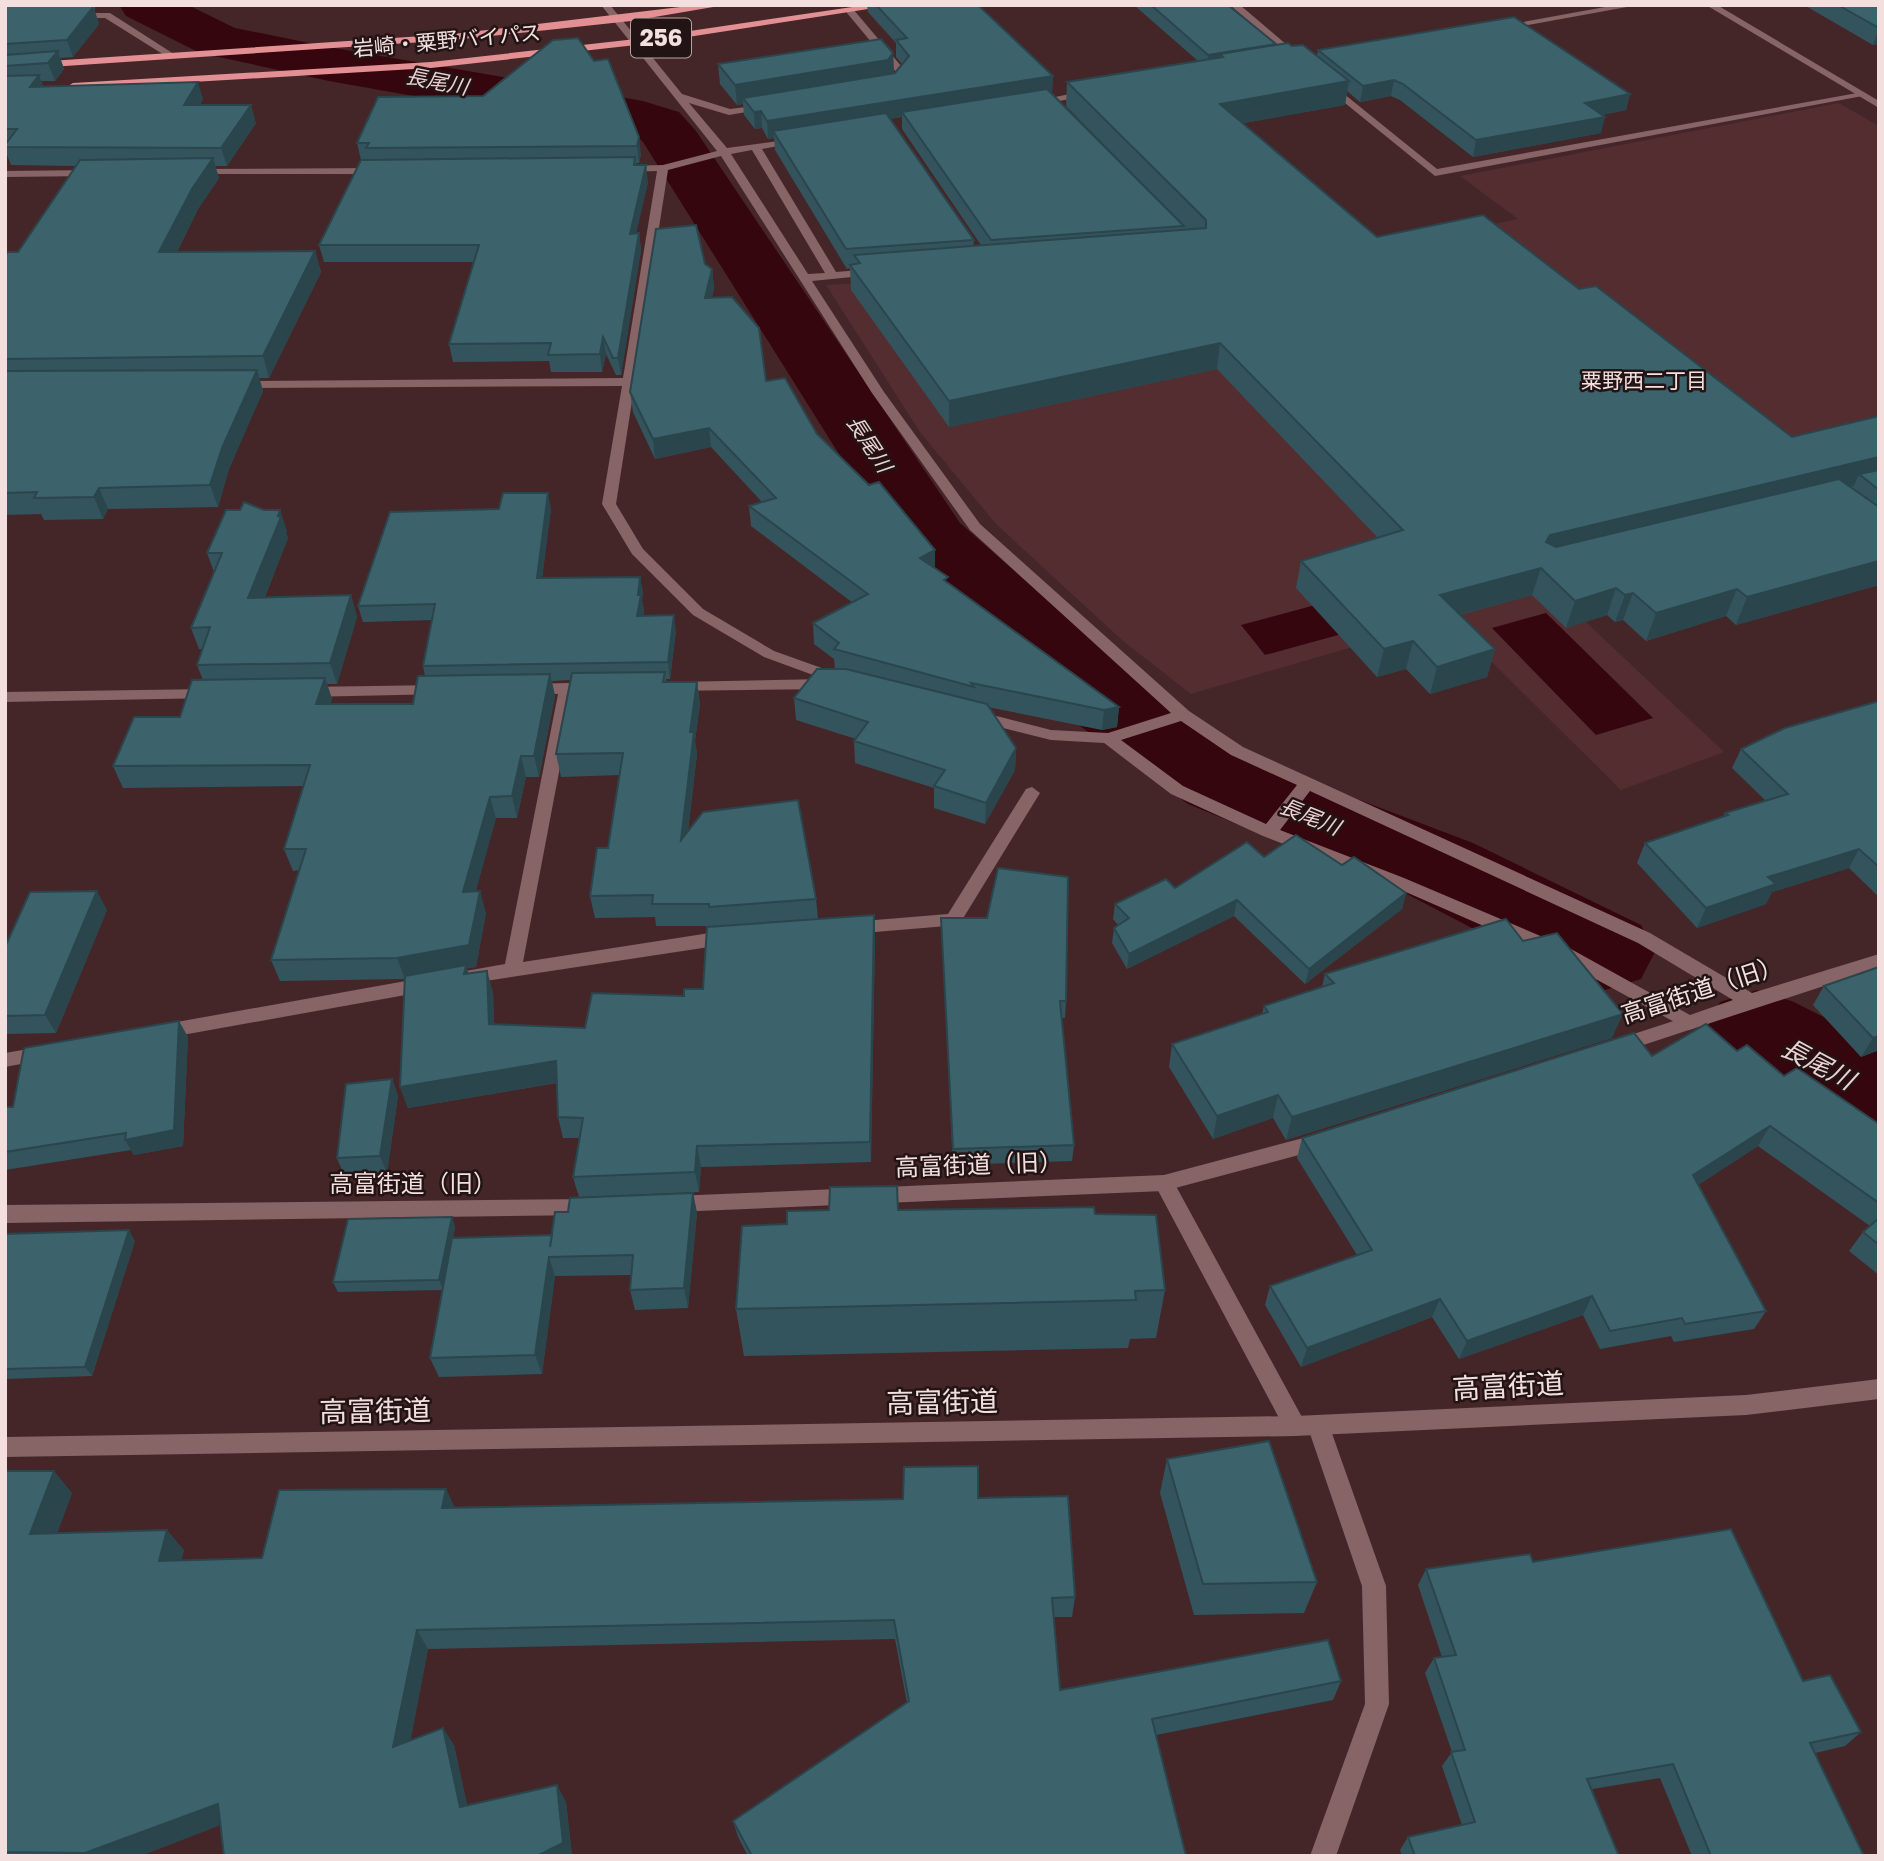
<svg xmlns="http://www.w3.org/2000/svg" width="1884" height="1861" viewBox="0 0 1884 1861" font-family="'Golos Text','Noto Sans JP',sans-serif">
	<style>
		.built { fill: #532d2f }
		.water { fill: #36060e }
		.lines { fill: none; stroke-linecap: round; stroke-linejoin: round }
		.river { fill: #36060e; fill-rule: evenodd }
		.minor { fill: #876465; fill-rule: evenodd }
		.tertiary { fill: #876465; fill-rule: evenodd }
		.trunk { fill: #e39094; fill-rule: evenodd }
		.wall { fill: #34545d; fill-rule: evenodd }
		.shaded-wall { fill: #2a454c }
		.building { fill: #3c626c; stroke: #2a454c; stroke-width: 2 }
		.labels { text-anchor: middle; stroke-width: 5; stroke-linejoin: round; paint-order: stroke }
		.far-street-label { font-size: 21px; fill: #f4dfdf; stroke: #221414 }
		.far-water-label { font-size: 21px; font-style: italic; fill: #edd1d2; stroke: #221414 }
		.far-neighbourhood-label { font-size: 21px; fill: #f4dfdf; stroke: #221414 }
		.shield { fill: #221414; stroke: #b5a2a2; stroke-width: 2 }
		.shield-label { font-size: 23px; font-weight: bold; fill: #f4dfdf }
		.street-label { font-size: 24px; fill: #f4dfdf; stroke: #221414 }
		.water-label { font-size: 26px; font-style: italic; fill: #edd1d2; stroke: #221414 }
		.near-street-label { font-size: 28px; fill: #f4dfdf; stroke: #221414 }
	</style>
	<rect width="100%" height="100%" fill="#452628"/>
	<path class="built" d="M1839 103 1879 126V473L1471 514 1724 752 1621 790 1448 619 1191 694 1123 641 996 524 920 432 826 285 1209 260 1230 278 1518 219 1460 176Z"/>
	<g class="water">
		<path d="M1334 600 1360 629 1265 655 1241 625Z"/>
		<path d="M1546 613 1653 718 1596 735 1492 628Z"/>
	</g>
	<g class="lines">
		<g class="river">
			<path d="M119 5H188L235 28 329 47 643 101 679 112 696 131 960 523 1142 684 1254 760 1473 843 1641 925 1655 952 1641 979 1605 990 1569 979 1405 893 1188 804 1080 726 903 556 643 142 637 136 329 81 219 57 200 53 126 16Z"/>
			<path d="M1757 990 1794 1002 1879 1045V1140L1841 1127 1720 1060 1705 1031 1720 1002Z"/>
		</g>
		<g class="minor">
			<path d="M601 5H610L682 94 730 109 770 104V108L729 115 689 103 727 148 800 138V142L762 149 836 272 872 269 878 272 872 275 812 281 884 392 980 524 1189 711 1243 747 1650 933 1752 993 1879 954V968L1689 1030 1559 959 1392 886 1263 836 1171 794 1104 743 1051 740 971 720 969 716 977 711 1051 730 1108 733 1171 713 970 530 872 393 721 156 668 170 616 504 643 549 703 609 774 651 844 676 847 679 844 682 835 683 833 688 828 689 669 691 666 687 674 682 824 679 764 657 693 615 632 554 602 504 622 386 236 388 234 385 240 381 623 378 657 171 625 172 620 169 625 166 663 165 717 151ZM752 150 825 273 808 274 731 154ZM1181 721 1231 755 1297 785 1266 824 1183 786 1121 740ZM1310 791 1638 943 1733 1000 1690 1015 1571 949 1404 878 1280 830Z"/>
			<path d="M1230 5H1240L1301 57V61H1295Z"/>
			<path d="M1616 5H1638L1501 30 1496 27Z"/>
			<path d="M847 9H853L907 73 894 88 885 86 897 73 847 13Z"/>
			<path d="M75 13H110L177 56 169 58 105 18H72L70 16Z"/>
			<path d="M1328 81 1437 169 1863 92 1868 95 1435 176 1324 86 1323 84Z"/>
			<path d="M1090 90 1095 93 1094 95 1035 105 1030 102Z"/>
			<path d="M194 169 380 168 385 171 380 174H190L189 172Z"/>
			<path d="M5 171 93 170 98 173 93 176 5 177Z"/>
			<path d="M567 683H590L598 688 590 693H574L523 962 729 930 735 932 738 937 735 942 729 944 466 984 460 982 457 977 460 972 505 964 558 694H530L522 689 530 684Z"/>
			<path d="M439 685 447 690 444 694 306 697 298 692 306 687Z"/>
			<path d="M208 689 216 694 213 698 5 702V692Z"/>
			<path d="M1032 787 1040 793 959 925 851 934 845 933 842 928 845 923 851 922 948 914 1026 789Z"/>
			<path d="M428 977 434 979 437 984 434 989 428 991 160 1039 153 1037 151 1032 153 1027 160 1025Z"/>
			<path d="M46 1046 53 1048 55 1053 53 1058 5 1067V1053Z"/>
			<path d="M1164 1175 1171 1177 1303 1419 1306 1426 1303 1433 1295 1436 1287 1433 1154 1183 1157 1177Z"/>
			<path d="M1318 1415 1326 1418 1329 1425 1386 1586 1389 1704 1336 1856H1310L1365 1704 1362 1586 1307 1425 1310 1418Z"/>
		</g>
		<g class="tertiary">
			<path d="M1706 5H1717L1879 101V108Z"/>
			<path d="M1689 1016 1695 1018 1698 1023 1695 1028 1619 1053 1612 1051 1610 1046 1612 1041Z"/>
			<path d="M1322 1133 1329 1135 1332 1141 1329 1147 1164 1191 674 1212 667 1210 664 1204 667 1198 674 1196 1164 1175Z"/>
			<path d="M590 1199 597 1201 600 1207 597 1213 590 1215 5 1223V1205Z"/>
			<path d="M1879 1379V1399L1746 1415 1295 1436 5 1457V1437L1295 1416 1746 1395Z"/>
		</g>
		<g class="trunk">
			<path d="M697 5H725L631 21 453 40 5 70V64L453 34Z"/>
			<path d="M866 5H894L636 45 431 68 73 89 68 86 73 83 431 62 636 39Z"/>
		</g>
	</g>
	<g class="wall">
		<path d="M5 5H95V10H94L99 24 73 57 60 58 64 69 55 81H41L43 86 203 99 200 105 256 123 227 166H215L219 178 198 209 177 252 315 251 321 272 269 378H259L263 391 229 469 218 507 108 509 103 519 44 520 41 514 5 515V256L18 252 76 166 11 165 5 150Z"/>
		<path d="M867 5H978L1053 76 1052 93 1161 203 1066 106 1067 82 1198 61 1134 5H1228L1276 44V45L1292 46 1317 56 1318 50 1630 94 1626 110 1602 115 1601 133 1473 157 1400 100 1391 96 1360 102 1347 91 1345 105 1243 123 1377 237 1579 289 1792 437 1879 416V585L1736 625 1726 616 1646 641 1623 620 1615 622 1607 615 1566 628 1532 595 1460 615 1495 649 1487 677 1430 694 1406 669 1377 677 1296 588 1301 561 1378 538 1217 369 949 427 851 290 850 268 847 269 775 150 774 138 768 139 762 128 755 129 744 115 743 104 737 105 720 84 718 64 893 53 894 73 902 64 896 57V43L868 12ZM902 117V129L981 245 973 246 974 240 890 119Z"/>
		<path d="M1804 5H1879V44L1873 45Z"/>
		<path d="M608 59 641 154 639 163H636V165L648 182 636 233H639L641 250 621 375H616L606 354 602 372H551L549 361 453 362 449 344 474 262H324L319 245 361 160 357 143 483 96 594 61Z"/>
		<path d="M705 264 712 269 714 288 712 297 766 381 817 434 935 550V569L948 583 1119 707 1117 727 1102 730 988 707 1016 748 1015 770 985 824 934 808V788L855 763 854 741 856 739 796 720 794 698 835 669 834 659 814 644 813 623 853 603 751 526 749 506 762 502 711 447 655 459 633 412 630 392Z"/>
		<path d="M551 509 542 578 640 577 643 593 642 600 644 611 643 616 676 631 670 679H666V682H697L700 704 695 741 697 754 688 831 816 899 818 919 874 915 875 936 871 1162 701 1167 699 1192 579 1197 573 1177 579 1138H563L558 1117 557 1083 408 1108 400 1087 405 979 280 981 271 960 299 870 293 871 284 849 304 786 123 788 113 766 180 717 203 680 197 665 202 649H199L191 628 214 572 207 553 287 531 286 533 288 538 265 597 351 595 357 617 337 684H327L332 699 330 704H413L425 676 423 666 432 620 363 622 358 606ZM570 680 556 754 561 777 620 775 608 848 590 896 595 918 655 917 656 926H712L703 989 585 1028 494 1024 493 992 468 973 467 968 476 967 486 913 475 892 496 818H517L526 777H539L555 696 552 681Z"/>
		<path d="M1879 701V897L1849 868 1772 892 1766 904 1697 928 1637 863 1645 843 1723 817 1725 813 1766 801 1732 768 1741 749Z"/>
		<path d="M1264 857 1342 865 1406 893 1402 909 1305 984 1234 916 1127 969 1112 943 1114 928 1118 925 1113 919 1115 904 1175 888Z"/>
		<path d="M107 910 56 1033 5 1034V947Z"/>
		<path d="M941 918H987L1066 1001 1065 1018H1062L1074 1145 1072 1161 953 1165Z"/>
		<path d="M1523 941 1612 1038 1286 1140 1273 1118 1213 1139 1169 1067 1172 1044 1262 1014 1264 1006 1322 987 1325 974Z"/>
		<path d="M1879 967V1050L1861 1057 1813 1005 1824 986Z"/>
		<path d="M188 1037 183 1146 134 1155 131 1150 5 1170V1107H13Z"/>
		<path d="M1737 1051 1879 1124V1275L1849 1251 1863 1232 1870 1226 1758 1146 1698 1185 1766 1311 1754 1329 1674 1342 1671 1336 1600 1349 1583 1315 1459 1359 1432 1317 1301 1367 1265 1305 1270 1286 1357 1255 1297 1158 1302 1138 1652 1056Z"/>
		<path d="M392 1079 398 1096 387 1173 344 1175 337 1158Z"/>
		<path d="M693 1193 697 1213 688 1308 635 1310 630 1290 631 1275 555 1276 542 1374 439 1377 430 1358 443 1290 338 1292 333 1282 452 1217 455 1227 453 1238 552 1235 568 1212Z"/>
		<path d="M898 1210 1095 1214 1165 1290 1156 1338 1130 1339 1128 1348 744 1356 736 1309 787 1224Z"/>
		<path d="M5 1234 135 1241 92 1376 5 1379Z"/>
		<path d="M1167 1459 1317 1582 1304 1613 1194 1615 1160 1493Z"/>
		<path d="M5 1471 72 1493 57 1533 184 1550 181 1560 262 1558 446 1489 454 1507 978 1498 1075 1597 1072 1617H1054L1060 1690 1341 1681 1333 1700 1156 1735 1186 1856H748L738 1837 733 1821 907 1703 895 1639 428 1649 410 1741 454 1745 467 1805 566 1802 572 1856H224L220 1825 140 1856H5Z"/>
		<path d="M1533 1562 1803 1681 1861 1732 1845 1746 1815 1753 1864 1856H1692L1660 1778 1592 1789 1619 1856H1402L1400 1850 1408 1837 1462 1825 1442 1766 1452 1752 1425 1673 1434 1658 1442 1657 1418 1585 1426 1569Z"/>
	</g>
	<g class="shaded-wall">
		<path d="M93 5 99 24 73 57 67 40Z"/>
		<path d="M1879 29V44L1873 45Z"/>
		<path d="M1276 44 1274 58 1223 57 1220 54 1218 67 1207 69 1208 55Z"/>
		<path d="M58 51 64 69 55 81 48 63Z"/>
		<path d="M893 53 894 73 743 98V104L737 105 735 85Z"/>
		<path d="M39 75 45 92 30 87Z"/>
		<path d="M1053 76 1052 93 902 112V117L777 137 773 131 774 138 768 139 767 121Z"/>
		<path d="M1394 80 1391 96 1360 102 1363 86Z"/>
		<path d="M1349 81 1345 105 1217 128 1220 104Z"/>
		<path d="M198 82 203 99 190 123 184 105Z"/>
		<path d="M1630 94 1626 110 1580 119 1585 103Z"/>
		<path d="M251 105 256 123 227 166 221 148Z"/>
		<path d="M761 111 762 128 755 129 754 112Z"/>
		<path d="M1605 117 1601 133 1473 157 1476 140Z"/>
		<path d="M639 137 641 154 639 163 637 146Z"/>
		<path d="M213 158 219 178 198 209 166 273 159 252 192 189Z"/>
		<path d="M646 165 648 182 632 251 630 234Z"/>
		<path d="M639 233 641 250 621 375 618 358Z"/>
		<path d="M315 251 321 272 269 378 263 356Z"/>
		<path d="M712 269 714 288 707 317 705 298Z"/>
		<path d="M603 337 606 354 602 372 600 354Z"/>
		<path d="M1220 343 1217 369 949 427V401Z"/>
		<path d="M257 370 263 391 229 469 218 507 210 485 222 448Z"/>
		<path d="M709 428 711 447 655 459 653 439Z"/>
		<path d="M1879 457V480L1859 474 1854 486 1541 562 1546 542 1550 535Z"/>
		<path d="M99 488 108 509 103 519 94 497Z"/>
		<path d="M548 493 551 509 540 594 537 578Z"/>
		<path d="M280 510 287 531 286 533 288 538 256 619 248 598Z"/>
		<path d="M935 550V570L920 558Z"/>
		<path d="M1879 561V585L1736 625 1747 597Z"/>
		<path d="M1541 568 1532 595 1433 622 1440 595Z"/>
		<path d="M640 577 643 593 642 600 644 611 639 633 637 616Z"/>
		<path d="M1616 588 1607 615 1566 628 1575 601Z"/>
		<path d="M1737 589 1726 616 1646 641 1656 613Z"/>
		<path d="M1633 593 1623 620 1615 622 1625 595Z"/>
		<path d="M351 595 357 617 337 684 330 663Z"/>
		<path d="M674 615 676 631 670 679 668 662Z"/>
		<path d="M1413 641 1406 669 1377 677 1384 649Z"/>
		<path d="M1495 649 1487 677 1430 694 1437 667Z"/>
		<path d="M550 674 555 696 539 777 534 756Z"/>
		<path d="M325 678 332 699 324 726 316 704Z"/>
		<path d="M697 682 700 704 695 741 697 754 684 862 681 840 690 732Z"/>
		<path d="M1119 707 1117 727 1102 730 1104 710Z"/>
		<path d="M1016 748 1015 770 985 824 986 803Z"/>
		<path d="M521 756 526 777 517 818 512 796Z"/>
		<path d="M490 797 496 818 470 913 463 892Z"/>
		<path d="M1859 849 1849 868 1772 892 1766 904 1697 928 1706 908 1768 877Z"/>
		<path d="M97 891 107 910 56 1033 45 1015Z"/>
		<path d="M480 891 486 913 476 967 467 968 472 986 405 979 397 958Z"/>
		<path d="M1406 893 1402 909 1305 984 1309 969Z"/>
		<path d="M1237 900 1234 916 1127 969 1129 954Z"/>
		<path d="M874 915 875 936 871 1162 870 1142Z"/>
		<path d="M487 971 493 992 495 1045 489 1024Z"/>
		<path d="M1623 1014 1612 1038 1286 1140 1292 1117Z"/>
		<path d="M179 1021 188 1037 183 1146 134 1155 125 1140Z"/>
		<path d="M1879 1036V1050L1861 1057 1873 1038Z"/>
		<path d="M556 1061 562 1082 408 1108 400 1087Z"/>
		<path d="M392 1079 398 1096 387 1173 380 1156Z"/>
		<path d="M1278 1095 1273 1118 1213 1139 1217 1116Z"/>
		<path d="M1770 1126 1758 1146 1682 1195 1693 1175Z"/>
		<path d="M697 1146 701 1167 699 1192 695 1172Z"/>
		<path d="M693 1193 697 1213 688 1308 684 1288Z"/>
		<path d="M452 1217 455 1227 443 1290 439 1280Z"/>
		<path d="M129 1230 135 1241 92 1376 85 1367Z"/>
		<path d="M549 1257 555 1276 542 1374 535 1355Z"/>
		<path d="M1592 1296 1583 1315 1459 1359 1467 1341Z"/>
		<path d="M1440 1299 1432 1317 1301 1367 1307 1348Z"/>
		<path d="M54 1471 72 1493 49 1554 30 1534Z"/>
		<path d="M446 1489 456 1510 442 1508Z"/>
		<path d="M167 1530 184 1550 176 1581 159 1561Z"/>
		<path d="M417 1630 428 1649 406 1765 393 1747Z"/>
		<path d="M443 1728 454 1745 471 1823 460 1807Z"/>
		<path d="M557 1785 566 1802 572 1856H537Z"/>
		<path d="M218 1804 234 1820 140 1856H88L85 1853Z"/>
	</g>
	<g class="building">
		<path d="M92 5 93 7 67 40 5 44V6Z"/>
		<path d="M876 5H978L1053 76 767 121 761 111 754 112 743 98 895 73 909 56 896 40 907 38Z"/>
		<path d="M1151 5H1228L1276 44 1208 55Z"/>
		<path d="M1838 5H1879V28Z"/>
		<path d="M1514 17 1630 94 1585 103 1605 117 1476 140 1403 84 1394 80 1363 86 1318 50Z"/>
		<path d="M578 38 594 61 608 59 639 137 637 146 366 148 369 143H357L378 97 483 96 553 40Z"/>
		<path d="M881 39 893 53 888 60 735 85 718 64Z"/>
		<path d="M1288 43 1292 46 1303 45 1349 81 1220 104 1377 237 1483 215 1579 289 1596 286 1792 437 1879 416V457L1550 535 1546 542 1556 547 1839 479 1879 507V561L1747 597 1737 589 1656 613 1633 593 1625 595 1616 588 1575 601 1541 568 1440 595 1495 649 1437 667 1413 641 1384 649 1301 561 1403 530 1220 343 949 401 850 265 860 263 854 255 1206 228V220L1067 82 1223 57 1220 54Z"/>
		<path d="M58 51 48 63 5 66V55Z"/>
		<path d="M39 75 30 87 198 82 184 105H251L221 148 5 147V145L17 129H5V76Z"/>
		<path d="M1047 89 1184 226 991 240 902 112Z"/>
		<path d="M886 113 974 240 846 249 773 131Z"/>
		<path d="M635 157 634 165H646L630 234 639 233 618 358H613L603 337 600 354 548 355 551 343 449 344 479 245H319L361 160Z"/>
		<path d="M213 158 192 189 159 252 315 251 263 356 5 359V256L8 252H18L80 160Z"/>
		<path d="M696 225 705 264 712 269 705 298 732 297 759 328 766 381 785 378 817 434 869 485 879 482 935 550 920 558 948 577 944 580 1119 707 1104 710 971 683 974 687 834 649 839 643 813 623 868 594 749 506 776 498 709 428 653 439 630 392 656 229Z"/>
		<path d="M257 370 222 448 210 485 99 488 94 497 34 498 37 492 5 493V371Z"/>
		<path d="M1879 470V490L1859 474Z"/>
		<path d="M503 493H548L537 578 640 577 638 595H641L637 616 674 615 668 662 423 666 435 604 358 606 390 512 499 509Z"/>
		<path d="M244 502 264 510H280L278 516 281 517 248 598 351 595 330 663 197 665 210 627 191 628 222 553H207L226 510H240Z"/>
		<path d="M817 669H846L987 704 1016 748 986 803 934 786 945 770 854 741 868 722 794 698Z"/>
		<path d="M665 672 663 682H697L690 732H694L681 840 703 812 798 800 816 899 709 907V904H652L653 895 590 896 597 848H608L623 753 556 754 572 673Z"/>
		<path d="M550 674 534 756H521L512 796 490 797 463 892 480 891 469 945 397 958 271 960 306 849H284L310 765 113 766 134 717H180L192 680 325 678 316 704H413L418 676Z"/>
		<path d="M1879 701V867L1859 849 1768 877 1776 884 1706 908 1645 843 1728 815 1725 813 1788 794 1741 749 1785 728Z"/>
		<path d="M1296 835 1342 865 1354 857 1406 893 1309 969 1237 900 1129 954 1114 928 1129 918 1115 904 1166 879 1175 888 1247 842 1264 857Z"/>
		<path d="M998 868 1068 877 1066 1001H1060L1074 1145 953 1149 941 918H987Z"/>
		<path d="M97 891 45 1015 5 1016V947L30 892Z"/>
		<path d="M874 915 870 1142 697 1146 695 1172 573 1177 583 1118 558 1117 556 1061 400 1087 405 976 466 965 464 974 487 971 489 1024 585 1028 592 993 684 996V989H703L707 927Z"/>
		<path d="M1506 919 1523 941 1557 933 1623 1014 1292 1117 1278 1095 1217 1116 1172 1044 1268 1012 1264 1006 1334 983 1325 974Z"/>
		<path d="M1879 967V1036L1873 1038 1824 986Z"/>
		<path d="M179 1021 174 1130 125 1140 126 1133 5 1152V1107H13L24 1048Z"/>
		<path d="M1706 1024 1737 1051 1747 1045 1784 1076 1797 1068 1879 1124V1203L1770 1126 1693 1175 1766 1311 1685 1324 1682 1318 1610 1331 1592 1296 1467 1341 1440 1299 1307 1348 1270 1286 1372 1250 1302 1138 1634 1033 1652 1056Z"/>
		<path d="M392 1079 380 1156 337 1158 346 1084Z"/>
		<path d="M897 1186 898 1210 1094 1207 1095 1214 1156 1215 1165 1290 1135 1291 1136 1300 736 1309 742 1226 787 1224V1211L829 1210 830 1187Z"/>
		<path d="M693 1193 684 1288 630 1290 633 1255 549 1257 535 1355 430 1358 452 1238 552 1235 550 1247 555 1212H568L570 1198Z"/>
		<path d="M452 1217 439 1280 333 1282 348 1219Z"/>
		<path d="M1879 1218V1245L1863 1232Z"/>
		<path d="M129 1230 85 1367 5 1369V1234Z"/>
		<path d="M1269 1441 1317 1582 1203 1584 1167 1459Z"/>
		<path d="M978 1466V1498L1068 1496 1075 1597 1052 1598 1060 1690 1328 1640 1341 1681 1152 1719 1186 1856H752L733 1821 909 1701 894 1620 417 1630 393 1747 443 1728 460 1807 557 1785 563 1843 537 1856H224L218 1804 85 1853 5 1852V1471H54L30 1534 167 1530 159 1561 262 1558 279 1490 446 1489 442 1508 903 1499 904 1467Z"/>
		<path d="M1731 1529 1803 1681 1830 1675 1861 1732 1810 1743 1864 1856H1711L1673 1764 1587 1779 1619 1856H1415L1408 1837 1475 1822 1451 1752 1465 1750 1434 1658 1456 1655 1426 1569 1530 1554 1533 1562Z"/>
	</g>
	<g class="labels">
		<g class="far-street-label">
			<text transform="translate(447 41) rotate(-5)" y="7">岩崎・粟野バイパス</text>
		</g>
		<g class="far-water-label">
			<text transform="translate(437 82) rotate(11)" y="7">長尾川</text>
			<text transform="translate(869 444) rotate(57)" y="7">長尾川</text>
			<text transform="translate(1310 817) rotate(22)" y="7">長尾川</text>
		</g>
		<g class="far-neighbourhood-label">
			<text x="1644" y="388">粟野西二丁目</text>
		</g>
		<rect class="shield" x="631" y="18.5" width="60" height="39" rx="5"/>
		<g class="shield-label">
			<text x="661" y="46">256</text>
		</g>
		<g class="street-label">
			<text transform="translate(1702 990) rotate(-18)" y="8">高富街道（旧）</text>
			<text transform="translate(979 1165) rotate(-2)" y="8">高富街道（旧）</text>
			<text x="413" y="1192">高富街道（旧）</text>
		</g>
		<g class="water-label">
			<text transform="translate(1818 1064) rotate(28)" y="9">長尾川</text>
		</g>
		<g class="near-street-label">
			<text transform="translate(1508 1386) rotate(-3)" y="10">高富街道</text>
			<text transform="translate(942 1402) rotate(-1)" y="10">高富街道</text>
			<text transform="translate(375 1411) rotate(-1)" y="10">高富街道</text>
		</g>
	</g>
	<rect width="1884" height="1861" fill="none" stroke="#f4dfdf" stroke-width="14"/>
</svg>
